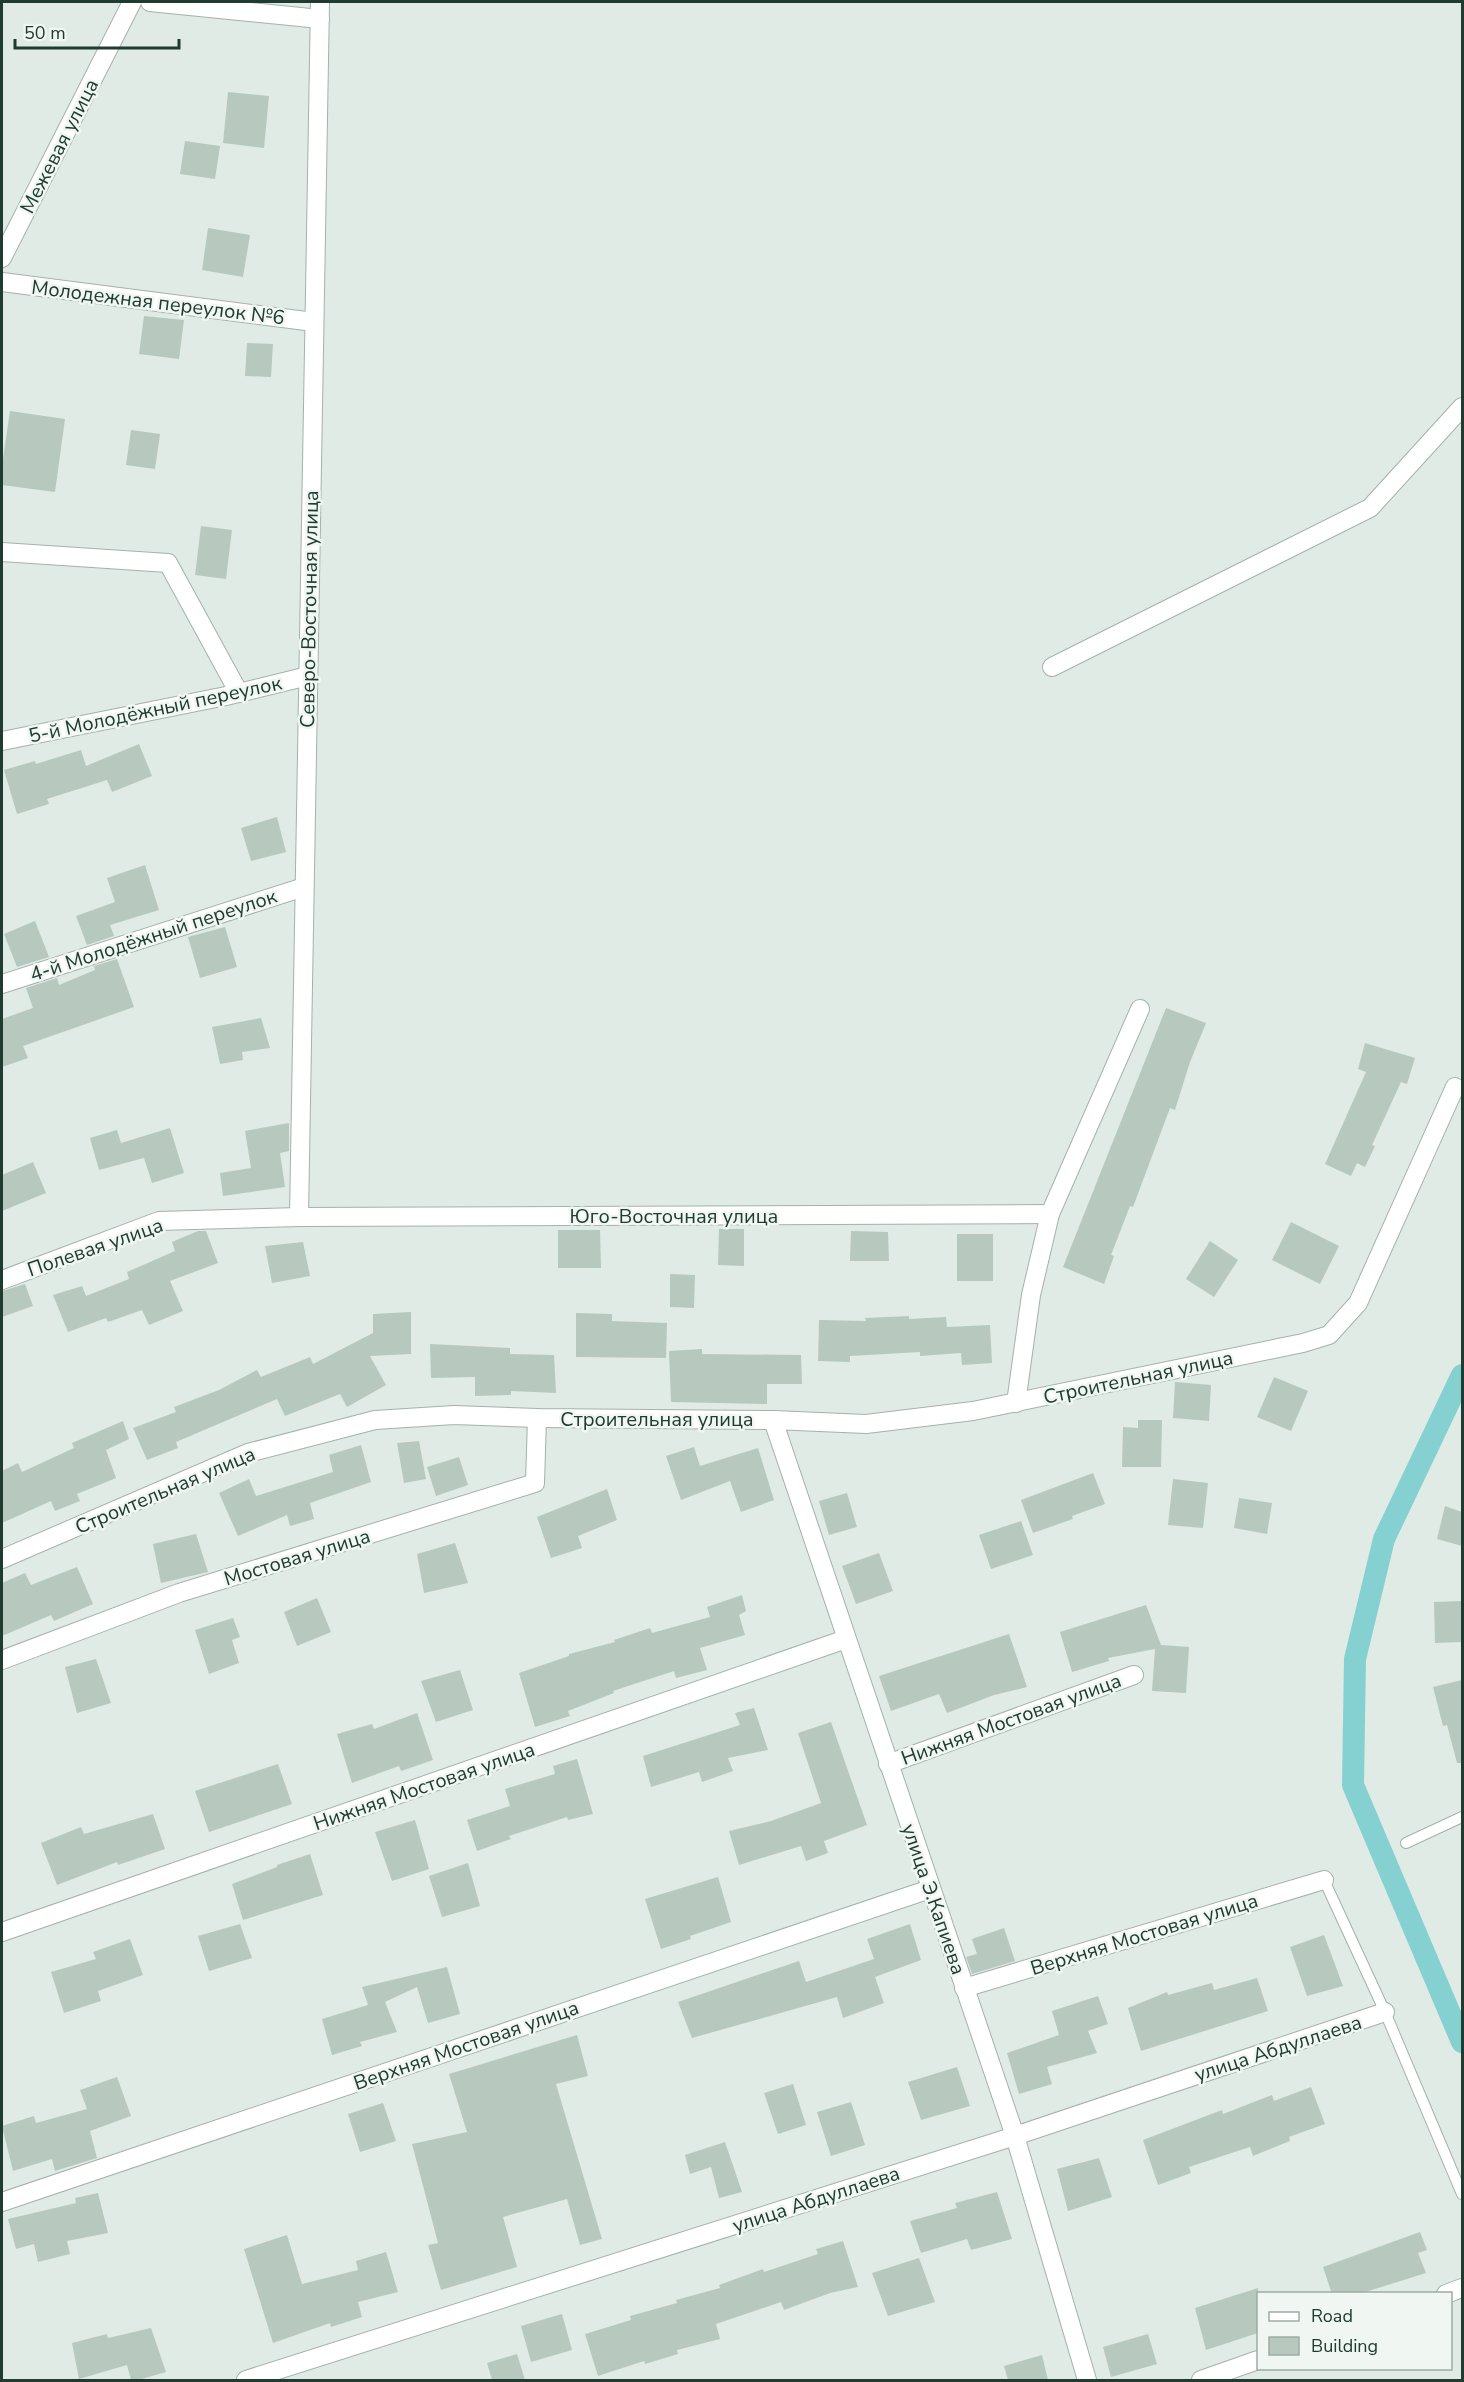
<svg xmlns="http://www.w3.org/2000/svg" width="1464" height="2382" viewBox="0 0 1464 2382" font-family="'Nunito Sans',sans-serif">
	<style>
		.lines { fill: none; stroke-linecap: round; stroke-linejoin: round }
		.canal { stroke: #85d1d2; stroke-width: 22 }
		.building { fill: #b7c9bf }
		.lane-casing { stroke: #a2b3aa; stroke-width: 12 }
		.street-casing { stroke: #a2b3aa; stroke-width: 20 }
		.lane { stroke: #fff; stroke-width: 10 }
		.street { stroke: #fff; stroke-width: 18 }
		.labels { text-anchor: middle; stroke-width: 5; stroke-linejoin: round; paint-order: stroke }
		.street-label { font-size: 20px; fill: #203b30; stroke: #f0f7f2 }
	</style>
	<rect width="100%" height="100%" fill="#dfebe4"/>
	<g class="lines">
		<path class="canal" d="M1462 1375 1384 1539 1355 1659 1353 1785 1462 2042"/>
	</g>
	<g class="building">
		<path d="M228 92 269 96 264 148 223 143Z"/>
		<path d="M185 141 220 146 215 179 180 174Z"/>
		<path d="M208 228 250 235 243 277 202 270Z"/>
		<path d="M144 316 184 320 179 359 139 354Z"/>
		<path d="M247 343 273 344 271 377 245 376Z"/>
		<path d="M10 411 65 419 55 492 2 485V465Z"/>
		<path d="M131 430 160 434 155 469 126 465Z"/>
		<path d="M201 526 232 530 226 579 195 575Z"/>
		<path d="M139 744 152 776 112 792 107 780 47 799 49 804 17 814 4 770 35 761 36 764 81 750 86 766Z"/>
		<path d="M277 817 286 852 251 861 241 828Z"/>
		<path d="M145 865 159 910 110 925 114 936 87 945 76 916 115 902 107 878Z"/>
		<path d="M35 921 49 957 17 967 4 934Z"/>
		<path d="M225 927 237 967 200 978 188 937Z"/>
		<path d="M117 959 134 1007 23 1046 28 1058 2 1067V1019L33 1008 26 988 57 978 59 985 95 970 94 966Z"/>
		<path d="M1166 1008 1206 1023 1190 1062 1175 1110 1170 1108 1133 1207 1130 1206 1111 1255 1114 1256 1104 1284 1063 1267Z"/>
		<path d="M261 1018 270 1048 242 1052 243 1060 220 1064 212 1027Z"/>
		<path d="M1365 1043 1415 1058 1407 1084 1401 1082 1372 1145 1375 1146 1365 1167 1357 1163 1351 1176 1325 1164 1366 1072 1358 1069Z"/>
		<path d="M289 1123V1151L280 1153 285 1187 223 1196 220 1173 251 1168 245 1131Z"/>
		<path d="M170 1128 184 1173 152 1183 144 1158 99 1170 90 1138 117 1130 121 1143Z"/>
		<path d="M33 1162 46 1193 2 1211V1175Z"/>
		<path d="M1291 1222 1339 1246 1320 1284 1272 1260Z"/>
		<path d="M719 1229H744V1266L718 1265Z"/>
		<path d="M558 1230H600L601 1268H558Z"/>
		<path d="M198 1231H206L218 1263 170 1281 183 1311 149 1325 142 1310 108 1322 106 1318 68 1332 53 1295 82 1286 86 1296 129 1279 127 1272 175 1251 172 1242Z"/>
		<path d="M851 1231 888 1232 889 1261H850Z"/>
		<rect x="957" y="1234" width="36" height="47"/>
		<path d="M1210 1241 1238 1260 1214 1297 1186 1279Z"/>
		<path d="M303 1242 310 1276 272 1283 265 1246Z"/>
		<path d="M670 1274 695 1275 694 1308 670 1307Z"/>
		<path d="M25 1284 33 1306 2 1317V1291Z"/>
		<path d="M411 1312V1354L370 1356 386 1385 347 1407 340 1394 285 1416 277 1399 176 1442 178 1448 147 1460 133 1428 176 1412 174 1407 219 1390 257 1370 261 1377 310 1357 313 1364 373 1333V1314Z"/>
		<path d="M576 1313 612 1314V1321L667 1323 666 1358 576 1357Z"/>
		<path d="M909 1316V1319L946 1317 947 1327 990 1325 992 1363 962 1365 961 1353 920 1356V1352L850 1356V1362L818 1361 819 1320 866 1321 865 1318Z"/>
		<path d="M430 1344 510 1348V1354L554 1355 556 1393 511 1391V1395L475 1396V1377L431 1378Z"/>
		<path d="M702 1349V1354L801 1355 802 1384H767V1404L671 1402 669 1351Z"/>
		<path d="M1274 1377 1308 1391 1291 1431 1257 1417Z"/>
		<path d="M1175 1382 1211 1385 1209 1421 1173 1418Z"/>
		<path d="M1138 1420H1162L1161 1467H1122L1123 1427 1138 1428Z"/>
		<path d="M123 1421 129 1439 106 1450 116 1478 77 1494 80 1501 55 1511 51 1501 2 1523V1471L18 1463 22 1472 74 1448 72 1443Z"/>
		<path d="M419 1441 426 1479 404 1483 397 1443Z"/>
		<path d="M361 1445 371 1482 310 1503 314 1519 290 1526 287 1515 238 1536 219 1493 249 1479 256 1496 333 1472 329 1455Z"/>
		<path d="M694 1447 700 1466 758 1448 774 1500 741 1512 730 1481 681 1500 666 1456Z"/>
		<path d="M459 1457 468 1485 436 1496 427 1467Z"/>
		<path d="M1093 1473 1105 1504 1072 1516 1073 1519 1033 1533 1021 1500Z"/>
		<path d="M1173 1479 1208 1483 1203 1528 1168 1525Z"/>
		<path d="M607 1489 617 1520 578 1536 582 1548 551 1558 537 1517Z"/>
		<path d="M847 1493 857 1527 829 1535 819 1501Z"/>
		<path d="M1239 1498 1272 1503 1267 1534 1234 1528Z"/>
		<path d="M1445 1506 1462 1512V1546L1437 1539Z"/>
		<path d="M1021 1521 1033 1555 991 1569 979 1535Z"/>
		<path d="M196 1534 208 1572 161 1583 153 1544Z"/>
		<path d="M455 1543 468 1583 424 1593 417 1554Z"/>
		<path d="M879 1553 893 1591 856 1604 842 1566Z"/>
		<path d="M77 1567 93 1604 54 1621 51 1615 2 1636V1583L25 1573 31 1585Z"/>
		<path d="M742 1595 746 1611 739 1615 745 1635 700 1648 707 1670 676 1678 674 1671 613 1691 614 1693 568 1711 570 1716 535 1727 519 1673 569 1656V1654L615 1642 614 1640 650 1628 652 1633 710 1617 707 1607Z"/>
		<path d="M317 1598 331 1632 297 1646 284 1612Z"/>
		<path d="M1462 1601V1642L1435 1643 1434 1602Z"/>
		<path d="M1146 1605 1161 1645 1189 1647 1186 1693 1152 1691 1155 1649 1108 1658 1109 1661 1072 1672 1060 1632Z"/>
		<path d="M233 1618 240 1637 232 1640 239 1663 209 1674 195 1630Z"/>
		<path d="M1009 1634 1027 1687 994 1695 947 1713 939 1694 891 1711 879 1676Z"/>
		<path d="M96 1659 111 1703 77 1713 65 1667Z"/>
		<path d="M460 1670 473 1710 436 1722 421 1681Z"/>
		<path d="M1462 1680V1763H1457L1447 1725 1443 1726 1433 1687Z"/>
		<path d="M754 1708 768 1750 728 1758 733 1771 702 1782 699 1772 651 1787 643 1756 740 1725 735 1713Z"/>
		<path d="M417 1713 433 1760 401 1771 399 1766 352 1783 337 1734 372 1724 374 1729Z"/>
		<path d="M831 1722 867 1825 824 1841 828 1853 806 1861 801 1846 739 1865 729 1831 771 1821 821 1803 798 1733Z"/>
		<path d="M577 1759 593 1814 568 1820 567 1817 509 1836 511 1839 477 1851 467 1820 510 1806 505 1789 555 1774 553 1766Z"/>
		<path d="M278 1764 292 1804 209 1832 195 1791Z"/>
		<path d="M153 1814 165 1849 118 1865 117 1862 57 1885 41 1843 81 1827 84 1834Z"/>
		<path d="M415 1820 429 1869 392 1881 375 1832Z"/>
		<path d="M310 1854 323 1895 243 1920 232 1884 277 1867V1865Z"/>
		<path d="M468 1863 480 1906 442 1917 429 1876Z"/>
		<path d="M718 1877 731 1922 690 1936 691 1939 661 1949 645 1899Z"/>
		<path d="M240 1924 252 1958 209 1971 198 1936Z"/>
		<path d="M910 1924 921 1960 875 1977 884 2003 843 2018 837 1997 692 2038 678 2002 799 1961 806 1982 874 1959 867 1939Z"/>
		<path d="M1004 1928 1015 1961 972 1974 966 1957 977 1954 972 1939Z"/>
		<path d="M1324 1935 1343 1986 1307 1996 1290 1947Z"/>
		<path d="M130 1939 143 1975 98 1991 101 2001 64 2013 51 1972 96 1959 93 1952Z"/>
		<path d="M447 1967 460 2014 428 2023 417 1987 385 2002 397 2032 360 2042 362 2046 332 2055 322 2019 368 2005 362 1987Z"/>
		<path d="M1257 1978 1268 2011 1141 2051 1128 2008 1167 1992 1168 1995 1212 1983 1214 1990Z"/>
		<path d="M1098 1996 1108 2024 1088 2031 1097 2053 1047 2067 1052 2084 1019 2094 1007 2053 1059 2035 1052 2011Z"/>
		<path d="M577 2035 588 2076 556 2084 602 2239 580 2245 567 2199 503 2217 517 2267 441 2290 428 2245 438 2243 412 2144 467 2132 449 2074Z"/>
		<path d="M957 2067 970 2106 921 2120 908 2082Z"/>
		<path d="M117 2077 131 2116 90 2131 97 2158 55 2171 52 2159 13 2171 2 2126 34 2116 36 2123 87 2109 80 2090Z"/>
		<path d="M793 2084 806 2125 778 2134 764 2093Z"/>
		<path d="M1311 2087 1325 2124 1289 2137 1290 2141 1253 2156 1250 2147 1189 2167 1191 2173 1158 2185 1143 2140 1222 2110 1223 2114 1272 2095 1274 2101Z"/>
		<path d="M851 2102 865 2145 831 2156 817 2112Z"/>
		<path d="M383 2103 396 2141 360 2152 348 2114Z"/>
		<path d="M725 2142 742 2192 719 2198 711 2167 690 2174 685 2155Z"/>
		<path d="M1099 2158 1112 2197 1068 2211 1057 2169Z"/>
		<path d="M997 2192 1012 2239 971 2250 967 2239 921 2253 910 2221 957 2208 955 2203Z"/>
		<path d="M98 2193 108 2233 67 2241 70 2254 38 2262 34 2244 16 2249 8 2219 76 2203 75 2198Z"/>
		<path d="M1420 2232 1427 2250 1418 2253 1426 2273 1359 2294H1332L1323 2267Z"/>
		<path d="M287 2235 302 2284 358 2270 356 2261 386 2252 398 2292 358 2302 362 2317 331 2327 330 2323 273 2343 244 2249Z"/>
		<path d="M843 2241 858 2287 830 2293 784 2310 781 2302 716 2324 720 2339 677 2350 678 2354 645 2364 644 2361 598 2376 585 2334 631 2320 630 2316 677 2303 676 2300 720 2288 719 2285 763 2269 764 2272 818 2254 816 2249Z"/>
		<path d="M919 2258 935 2302 888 2316 872 2273Z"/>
		<path d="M1258 2288V2333L1206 2350 1195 2308Z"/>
		<path d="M562 2314 572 2350 531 2362 521 2326Z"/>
		<path d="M151 2328 166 2372 138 2380H131L127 2365 79 2379 72 2343 107 2334 108 2338Z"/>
		<path d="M1148 2334 1157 2364 1111 2377 1103 2347Z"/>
		<path d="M517 2354 525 2380H492L487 2363Z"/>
		<path d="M1042 2355 1048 2380H1008L1004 2366Z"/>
	</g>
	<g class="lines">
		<g class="lane-casing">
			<g id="lane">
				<path d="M1406 1843 1462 1817"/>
				<path d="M1324 1880 1385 2012 1462 2194"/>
			</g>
		</g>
		<g class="street-casing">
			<g id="street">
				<path d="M150 2 320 19"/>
				<path d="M2 258 132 2"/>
				<path d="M2 282 314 322"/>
				<path d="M2 552 168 563 239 693"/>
				<path d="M1052 667 1370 508 1462 407"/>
				<path d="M2 741 226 696 308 676"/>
				<path d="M2 984 304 887"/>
				<path d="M299 1217 320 2"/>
				<path d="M2 1280 159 1221 299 1217 1050 1214"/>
				<path d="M1016 1403 1031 1295 1050 1214 1140 1009"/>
				<path d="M773 1420 1015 2136 1087 2380"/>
				<path d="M2 1559 248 1453 375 1420 454 1415 537 1418 773 1420 866 1424 973 1411 1303 1343 1329 1335 1358 1303 1455 1087"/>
				<path d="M2 1660 179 1593 535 1483 537 1418"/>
				<path d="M888 1764 1134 1675"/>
				<path d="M2 1932 846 1639"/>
				<path d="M964 1988 1324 1880"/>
				<path d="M2 2202 930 1889"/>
				<path d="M1446 2294 1462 2288"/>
				<path d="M246 2380 1015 2136 1385 2012"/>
				<path d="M1201 2380 1258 2360"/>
			</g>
		</g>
		<use href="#lane" class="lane"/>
		<use href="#street" class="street"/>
	</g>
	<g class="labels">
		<g class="street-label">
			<text transform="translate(59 146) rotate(-63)" y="7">Межевая улица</text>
			<text transform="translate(158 302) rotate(7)" y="7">Молодежная переулок №6</text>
			<text transform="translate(309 609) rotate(-89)" y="7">Северо-Восточная улица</text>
			<text transform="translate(155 709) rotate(-12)" y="7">5-й Молодёжный переулок</text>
			<text transform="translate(153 935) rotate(-18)" y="7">4-й Молодёжный переулок</text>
			<text x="674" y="1223">Юго-Восточная улица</text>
			<text transform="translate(95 1247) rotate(-19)" y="7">Полевая улица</text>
			<text transform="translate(1138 1377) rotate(-12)" y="7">Строительная улица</text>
			<text x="657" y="1426">Строительная улица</text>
			<text transform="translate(165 1490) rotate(-23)" y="7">Строительная улица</text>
			<text transform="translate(297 1557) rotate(-17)" y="7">Мостовая улица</text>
			<text transform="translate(1011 1719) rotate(-20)" y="7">Нижняя Мостовая улица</text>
			<text transform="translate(424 1786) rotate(-19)" y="7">Нижняя Мостовая улица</text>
			<text transform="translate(934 1899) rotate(71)" y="7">улица Э.Капиева</text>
			<text transform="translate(1144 1934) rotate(-17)" y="7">Верхняя Мостовая улица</text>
			<text transform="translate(466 2045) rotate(-19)" y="7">Верхняя Мостовая улица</text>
			<text transform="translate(1278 2048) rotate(-18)" y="7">улица Абдуллаева</text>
			<text transform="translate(816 2199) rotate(-18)" y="7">улица Абдуллаева</text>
		</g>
	</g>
	<rect width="1464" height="2382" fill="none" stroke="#203b30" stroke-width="6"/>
	<rect x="1257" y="2292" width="195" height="78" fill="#f0f7f2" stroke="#9daca4" stroke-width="1.5"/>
	<rect x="1269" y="2312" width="30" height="9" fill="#ffffff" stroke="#9daca4" stroke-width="1.5"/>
	<text x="1311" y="2322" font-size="18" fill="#203b30">Road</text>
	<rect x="1269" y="2337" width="30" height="18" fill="#b7c9bf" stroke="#9daca4" stroke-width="1.5"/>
	<text x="1311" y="2352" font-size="18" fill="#203b30">Building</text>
	<path d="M15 39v9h164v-9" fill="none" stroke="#203b30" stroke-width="3"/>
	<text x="24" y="39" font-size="18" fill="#203b30" stroke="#f0f7f2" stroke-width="4.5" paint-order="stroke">50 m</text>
</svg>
